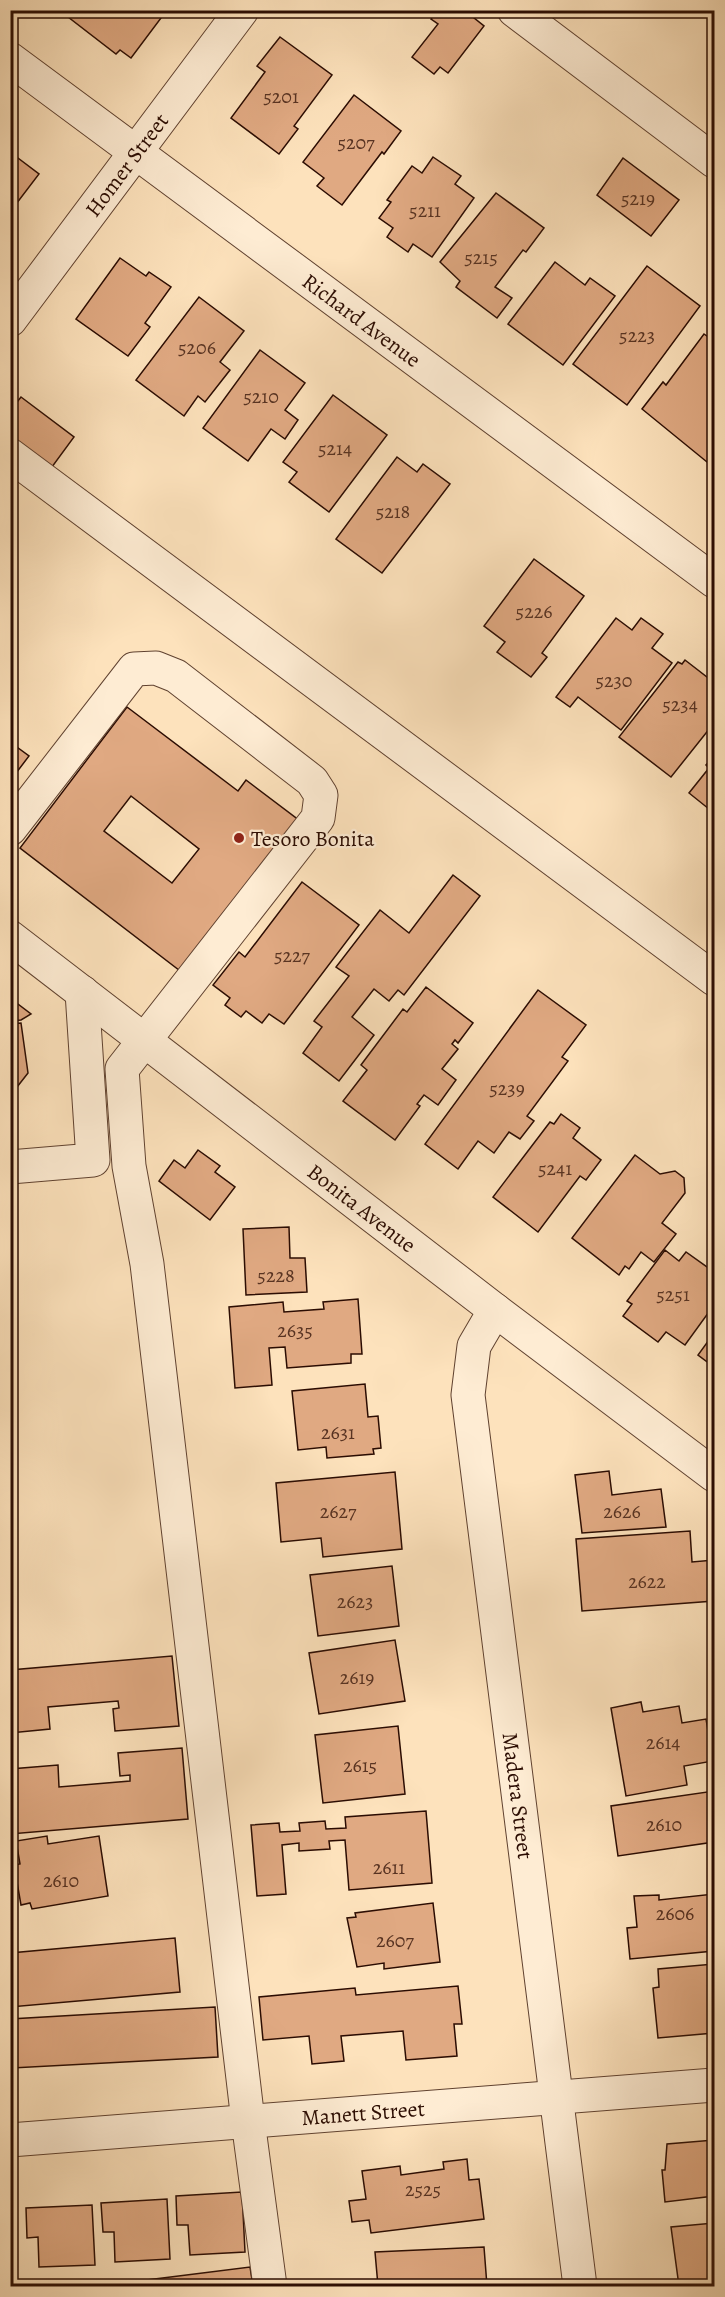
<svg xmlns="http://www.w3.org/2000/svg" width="725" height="2297" viewBox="0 0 725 2297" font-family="Alegreya,serif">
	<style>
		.building { fill: #e0a982; stroke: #2b0c02; stroke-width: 1.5; fill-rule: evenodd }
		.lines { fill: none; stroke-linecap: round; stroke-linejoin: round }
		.minor-casing { stroke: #604230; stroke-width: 35 }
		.minor { stroke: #feecd3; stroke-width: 33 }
		.poi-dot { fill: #8f2418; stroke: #feecd3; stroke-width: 2 }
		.labels { text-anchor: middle; stroke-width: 4.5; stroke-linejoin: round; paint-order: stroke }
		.number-label { font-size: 20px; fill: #583322 }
		.street-label { font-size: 22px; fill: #2b0c02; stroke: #feecd3 }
		.poi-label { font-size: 22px; fill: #2b0c02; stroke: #feecd3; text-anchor: start }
	</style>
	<rect width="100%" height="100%" fill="#fde2bc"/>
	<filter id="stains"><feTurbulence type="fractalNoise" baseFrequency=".00333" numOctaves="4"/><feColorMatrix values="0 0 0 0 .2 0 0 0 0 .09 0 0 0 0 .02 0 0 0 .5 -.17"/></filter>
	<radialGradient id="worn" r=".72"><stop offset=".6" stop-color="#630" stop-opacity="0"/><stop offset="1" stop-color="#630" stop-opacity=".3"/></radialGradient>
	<g class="building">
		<path d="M59 10H167L131 58 120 50 116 54Z"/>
		<path d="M437 10H464L484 26 448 73 440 67 434 74 412 57 438 24 431 19Z"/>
		<path d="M280 37 332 75 294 126 298 129 279 154 231 118 265 72 257 66Z"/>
		<path d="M354 95 401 131 384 154 382 152 342 205 317 186 324 178 303 162Z"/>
		<path d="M10 152 39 174 10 212Z"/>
		<path d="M433 157 461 176 455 184 474 198 432 257 413 244 408 252 387 237 393 228 379 218 391 202 387 200 412 166 422 173Z"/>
		<path d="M623 158 679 200 651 236 597 195Z"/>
		<path d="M496 193 544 228 526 252 523 250 495 287 512 298 497 318 456 287 460 281 440 262Z"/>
		<path d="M120 258 146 276 149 272 171 287 145 323 150 327 128 356 76 319Z"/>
		<path d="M555 262 585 285 590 278 615 296 563 365 508 324Z"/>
		<path d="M647 266 700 306 627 405 573 364Z"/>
		<path d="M199 297 244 331 220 362 230 370 205 402 198 396 184 416 136 380Z"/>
		<path d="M704 334 714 341V452L707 462 642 409 663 382 666 385Z"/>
		<path d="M260 350 305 383 285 410 298 420 285 439 271 429 248 461 203 428Z"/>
		<path d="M333 395 387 435 329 512 289 482 297 472 283 462Z"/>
		<path d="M21 397 74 437 49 471 10 442V411Z"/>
		<path d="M397 457 417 472 423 464 450 484 382 573 336 539Z"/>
		<path d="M534 559 584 596 542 653 547 657 531 677 497 652 505 642 484 626Z"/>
		<path d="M616 618 632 630 641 618 663 634 652 648 672 663 621 730 578 697 570 707 556 697Z"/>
		<path d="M685 660 712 681 709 686 714 684V723L671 777 619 737 678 662 682 664Z"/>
		<path d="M127 707 238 791 246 780 304 824 188 977 20 848ZM131 796 199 849 172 883 104 831Z"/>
		<path d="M10 742 29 756 10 781Z"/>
		<path d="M714 756V813L689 793 709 768 706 765Z"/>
		<path d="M453 875 480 896 404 995 398 990 389 1001 374 989 352 1017 374 1035 339 1081 303 1053 322 1027 314 1021 349 976 336 967 380 910 409 933Z"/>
		<path d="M302 882 359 925 284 1024 269 1014 262 1023 246 1011 241 1017 225 1005 230 998 213 985 239 952 245 957Z"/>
		<path d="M426 987 473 1023 458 1043 455 1040 452 1044 458 1049 442 1069 456 1080 438 1105 424 1095 417 1104 420 1106 395 1140 343 1101 367 1070 361 1065 403 1009 407 1012Z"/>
		<path d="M538 990 586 1025 562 1057 568 1061 527 1116 534 1121 520 1139 509 1132 494 1153 478 1141 458 1169 425 1144Z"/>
		<path d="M10 998 31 1014 21 1020 10 1021Z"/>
		<path d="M21 1023 28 1073 10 1096V1024Z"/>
		<path d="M561 1114 580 1128 573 1138 601 1160 586 1180 580 1176 538 1232 493 1197 550 1122 554 1124Z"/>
		<path d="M198 1150 220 1166 215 1172 235 1187 210 1220 159 1181 174 1160 185 1168Z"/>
		<path d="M635 1155 660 1174 675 1171 684 1178 685 1193 662 1223 676 1234 654 1262 641 1252 629 1269 625 1266 619 1275 572 1238Z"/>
		<path d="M289 1227 290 1258H305L307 1292 246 1295 243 1229Z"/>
		<path d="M665 1250 679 1261 686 1252 714 1272V1280L711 1285 714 1288V1305L685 1345 666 1332 658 1342 623 1316 632 1304 627 1301Z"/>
		<path d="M358 1299 362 1354H351V1363L287 1368 285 1347 269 1348 272 1385 235 1388 229 1307 283 1302 284 1312 324 1309 323 1302Z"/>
		<path d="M714 1333V1367L698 1355Z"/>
		<path d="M365 1384 368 1417 378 1416 381 1448 373 1449 374 1454 327 1458 326 1447 298 1450 292 1391Z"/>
		<path d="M609 1471 612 1495 661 1489 666 1527 582 1533 575 1475Z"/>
		<path d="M395 1472 402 1549 323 1557 321 1538 281 1542 276 1483Z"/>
		<path d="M690 1531 692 1562 714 1560V1601L582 1611 576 1539Z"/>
		<path d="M392 1566 399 1626 318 1636 310 1575Z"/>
		<path d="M395 1640 405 1701 319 1714 309 1653Z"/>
		<path d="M172 1656 179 1726 115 1731 113 1709 119 1708 118 1701 48 1707 50 1729 10 1733V1670Z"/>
		<path d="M641 1702 643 1712 679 1706 682 1723 706 1719 713 1761 684 1766 687 1785 626 1796 611 1708Z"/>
		<path d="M398 1726 405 1794 323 1803 315 1735Z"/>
		<path d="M182 1748 188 1819 10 1834V1769L58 1765 59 1787 130 1781V1775L120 1776 118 1753Z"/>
		<path d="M714 1791V1842L618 1856 611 1806Z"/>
		<path d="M426 1811 432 1883 349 1890 345 1840 329 1841 330 1849 299 1851V1843L282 1845 286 1894 257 1896 251 1825 279 1823 280 1832 300 1831 299 1823 325 1821 326 1829 346 1828 345 1817Z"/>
		<path d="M47 1836 48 1844 99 1836 108 1896 32 1909 30 1903 21 1905 14 1865 20 1864 16 1841Z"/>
		<path d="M714 1894V1951L630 1959 627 1928 637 1927 634 1896 659 1895V1900Z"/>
		<path d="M433 1903 440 1962 384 1969V1963L357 1967 347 1918 356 1917 355 1913Z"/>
		<path d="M175 1938 180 1992 10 2007V1953Z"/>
		<path d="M714 1964V2033L658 2038 653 1988 659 1987 658 1969Z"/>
		<path d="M458 1986 462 2024H454L457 2056 406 2060 403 2031 341 2036 344 2061 312 2064 309 2036 263 2040 259 1997 355 1988 356 1995Z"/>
		<path d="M215 2007 218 2057 12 2068 10 2019Z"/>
		<path d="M714 2140V2196L665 2202 662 2170H665L667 2144Z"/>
		<path d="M467 2159 469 2180 479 2179 484 2219 371 2233 369 2220 352 2222 349 2201 366 2199 362 2171 400 2166 401 2175 444 2169 443 2162Z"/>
		<path d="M242 2192 245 2252 190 2255 188 2225H177L176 2196Z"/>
		<path d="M167 2199 170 2259 115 2262 114 2232H103L101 2203Z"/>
		<path d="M92 2205 95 2265 39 2267 38 2237 27 2238 26 2208Z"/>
		<path d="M714 2223V2284L679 2286 671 2227Z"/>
		<path d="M484 2247 487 2286H378L375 2252Z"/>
		<path d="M250 2267 253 2286H107V2285Z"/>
	</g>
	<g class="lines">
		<g class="minor-casing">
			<g id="minor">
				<path d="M514 10 714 161"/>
				<path id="s1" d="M10 59 714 581"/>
				<path id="s2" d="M10 320 242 10"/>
				<path d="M10 455 714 979"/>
				<path d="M10 829 134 669 156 668 176 676 312 781 321 795 318 818 122 1069 129 1166 147 1264 248 2121 270 2286"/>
				<path id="s3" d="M10 937 495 1310 714 1475"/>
				<path d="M10 1167 93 1160 82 992"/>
				<path id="s4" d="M495 1310 474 1346 468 1395 580 2286"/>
				<path id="s5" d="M10 2140 714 2085"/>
			</g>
		</g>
		<use href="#minor" class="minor"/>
	</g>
	<circle class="poi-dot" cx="239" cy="838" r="6"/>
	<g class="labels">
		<g class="number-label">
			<text x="281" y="103">5201</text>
			<text x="356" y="149">5207</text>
			<text x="638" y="205">5219</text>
			<text x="425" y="217">5211</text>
			<text x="481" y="264">5215</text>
			<text x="637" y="342">5223</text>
			<text x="197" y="354">5206</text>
			<text x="261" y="403">5210</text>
			<text x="335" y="455">5214</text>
			<text x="393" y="518">5218</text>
			<text x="534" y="618">5226</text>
			<text x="614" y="687">5230</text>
			<text x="680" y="711">5234</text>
			<text x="292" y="962">5227</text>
			<text x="507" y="1095">5239</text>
			<text x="555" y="1175">5241</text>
			<text x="276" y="1282">5228</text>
			<text x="673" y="1301">5251</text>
			<text x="295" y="1337">2635</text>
			<text x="338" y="1439">2631</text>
			<text x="338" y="1518">2627</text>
			<text x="622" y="1518">2626</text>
			<text x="647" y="1588">2622</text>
			<text x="355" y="1608">2623</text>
			<text x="357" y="1684">2619</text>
			<text x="663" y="1749">2614</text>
			<text x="360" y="1772">2615</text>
			<text x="664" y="1831">2610</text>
			<text x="389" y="1874">2611</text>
			<text x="61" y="1887">2610</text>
			<text x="675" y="1920">2606</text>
			<text x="395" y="1947">2607</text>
			<text x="423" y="2196">2525</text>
		</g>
		<g class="street-label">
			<text dy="8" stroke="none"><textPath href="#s2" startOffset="194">Homer Street</textPath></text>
			<text dy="8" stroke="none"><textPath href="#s1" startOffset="438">Richard Avenue</textPath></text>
			<text dy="8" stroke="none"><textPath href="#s3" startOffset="444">Bonita Avenue</textPath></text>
			<text dy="8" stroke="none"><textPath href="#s4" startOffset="495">Madera Street</textPath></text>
			<text dy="8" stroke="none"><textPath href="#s5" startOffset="354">Manett Street</textPath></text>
		</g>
		<g class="poi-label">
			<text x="251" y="846">Tesoro Bonita</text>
		</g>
	</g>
	<rect width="725" height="2297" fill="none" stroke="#fde2bc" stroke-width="36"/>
	<rect x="12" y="12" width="701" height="2273" fill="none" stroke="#2b0c02" stroke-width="3"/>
	<rect x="18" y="18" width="689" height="2261" fill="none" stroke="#2b0c02" stroke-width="1.5"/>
	<rect width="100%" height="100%" filter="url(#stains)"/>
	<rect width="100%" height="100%" fill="url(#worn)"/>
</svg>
